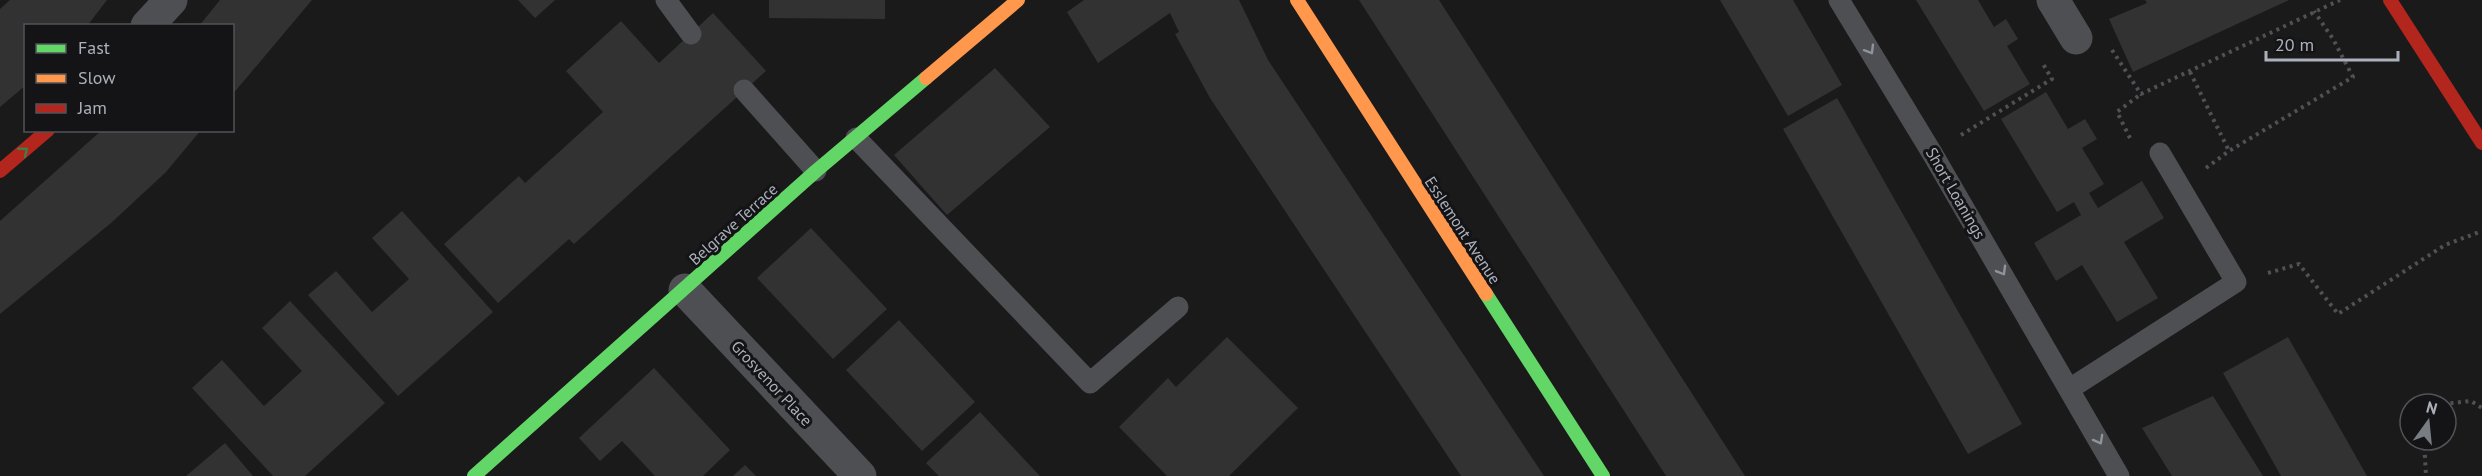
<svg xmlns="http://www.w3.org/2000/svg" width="2482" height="476" viewBox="0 0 2482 476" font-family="'PT Sans',sans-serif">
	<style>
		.building { fill: #323232 }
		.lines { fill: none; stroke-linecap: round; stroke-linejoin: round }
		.path { stroke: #505155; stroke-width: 4; stroke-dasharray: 3 4.5; stroke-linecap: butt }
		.lane { stroke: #4e4f53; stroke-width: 21 }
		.street { stroke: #4e4f53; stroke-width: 33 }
		.fast { stroke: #63d668; stroke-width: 14 }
		.slow { stroke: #ff974d; stroke-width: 14 }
		.jam { stroke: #b3261e; stroke-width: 14 }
		.oneway { stroke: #8f949c }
		.oneway2 { stroke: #3f7f43 }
		.labels { text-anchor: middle; stroke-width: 6; stroke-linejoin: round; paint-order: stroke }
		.street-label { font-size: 16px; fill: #abb1bb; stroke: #141416 }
	</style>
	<rect width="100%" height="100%" fill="#1a1a1a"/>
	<g class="building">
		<path d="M10 0H107L87 26H26V85L0 107V9Z"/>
		<path d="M220 0H312L232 95V26H199Z"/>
		<path d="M518 0H555L535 18Z"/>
		<path d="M769 0H885V19L769 18Z"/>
		<path d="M1084 0H1239L1268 60 1544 476H1461L1210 98 1175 34 1179 32 1170 13 1098 63 1067 12Z"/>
		<path d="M1359 0H1439L1745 476H1666Z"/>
		<path d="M1720 0H1793L1842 85 1788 116Z"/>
		<path d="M1916 0H1978L1994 27 2006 19 2018 39 2007 46 2030 84 1984 111Z"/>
		<path d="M2145 0H2289L2133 72 2109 19 2147 3Z"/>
		<path d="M713 13 766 71 574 244 569 239 498 303 444 244 519 176 525 183 603 112 566 71 621 21 659 63Z"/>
		<path d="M995 68 1050 127 947 215 894 155Z"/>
		<path d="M2046 92 2068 129 2085 119 2097 139 2082 148 2104 184 2089 193 2098 208 2142 181 2164 218 2124 242 2158 298 2117 322 2082 265 2056 281 2034 243 2081 215 2074 202 2057 212 2001 119Z"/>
		<path d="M1837 98 2022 424 1968 454 1783 129Z"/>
		<path d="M102 130H201L166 172 111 223 0 314V221Z"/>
		<path d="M402 211 493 312 398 396 308 295 336 271 372 312 409 279 372 238Z"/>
		<path d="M811 228 887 309 833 359 757 278Z"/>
		<path d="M290 301 385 403 305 476H273L192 388 222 360 264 406 302 371 262 328Z"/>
		<path d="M899 320 975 402 922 451 846 370Z"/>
		<path d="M1227 337 1298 408 1229 476H1167L1119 427 1168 378 1176 387Z"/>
		<path d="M2288 337 2367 476H2281L2223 373Z"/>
		<path d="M654 368 730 450 703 476H655L622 441 600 461 579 438Z"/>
		<path d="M2213 396 2263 476H2172L2142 428Z"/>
		<path d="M980 412 1022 457 1040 476H939L926 463Z"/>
		<path d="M225 443 253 476H186Z"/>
		<path d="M745 465 756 476H733Z"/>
	</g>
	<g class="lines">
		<g class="path">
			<path d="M2112 50 2141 94 2340 0"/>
			<path d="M2190 72 2229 151"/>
			<path d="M1961 135 2052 79 2043 64"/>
			<path d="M2130 138 2117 112 2141 94"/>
			<path d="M2206 168 2229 151 2353 77 2333 39 2314 11"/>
			<path d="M2268 273 2299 264 2338 314 2445 245 2482 231"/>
			<path d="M2443 404 2471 401 2482 408"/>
			<path d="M2424 440 2426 476"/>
		</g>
		<g class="lane">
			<path d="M666 0 691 34"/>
			<path d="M1839 0 1932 153 2119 476"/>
			<path d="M744 90 816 171"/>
			<path d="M856 138 1090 383 1178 307"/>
			<path d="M2071 388 2236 282 2160 153"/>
		</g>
		<g class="street">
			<path d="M2053 0 2076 38"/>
			<path d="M147 26 171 0"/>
			<path d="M685 290 860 476"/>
		</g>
		<g class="fast">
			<path d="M1486 294 1603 476"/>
			<path d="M474 476 816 171 926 78"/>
		</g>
		<g class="slow">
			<path d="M1297 0 1486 294"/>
			<path d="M926 78 1018 0"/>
		</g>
		<g class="jam">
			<path d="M2390 0 2482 143"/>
			<path d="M0 171 48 130"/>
		</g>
	</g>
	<defs><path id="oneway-chevron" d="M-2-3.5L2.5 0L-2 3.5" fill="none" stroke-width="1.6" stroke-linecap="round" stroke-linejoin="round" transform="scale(1.5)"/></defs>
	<g class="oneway">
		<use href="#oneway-chevron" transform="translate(1870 50) rotate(59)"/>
		<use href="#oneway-chevron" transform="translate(2002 271) rotate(60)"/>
		<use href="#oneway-chevron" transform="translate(2099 440) rotate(61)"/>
	</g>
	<use class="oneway2" href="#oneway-chevron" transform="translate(24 151) rotate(-39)"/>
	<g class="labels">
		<g class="street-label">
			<text transform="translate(1956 193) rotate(60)" y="6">Short Loanings</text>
			<text transform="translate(733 224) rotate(-42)" y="6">Belgrave Terrace</text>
			<text transform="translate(1463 230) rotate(57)" y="6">Esslemont Avenue</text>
			<text transform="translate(772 383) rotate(47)" y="6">Grosvenor Place</text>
		</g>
	</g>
	<rect x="24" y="24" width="210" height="108" fill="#141416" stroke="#505358" stroke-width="1.5"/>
	<rect x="36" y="44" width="30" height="9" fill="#63d668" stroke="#505358" stroke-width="1.5"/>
	<text x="78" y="54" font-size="18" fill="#abb1bb">Fast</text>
	<rect x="36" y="74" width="30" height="9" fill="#ff974d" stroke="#505358" stroke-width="1.5"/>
	<text x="78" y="84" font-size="18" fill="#abb1bb">Slow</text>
	<rect x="36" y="104" width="30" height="9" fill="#b3261e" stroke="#505358" stroke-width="1.5"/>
	<text x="78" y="114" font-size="18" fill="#abb1bb">Jam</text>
	<g transform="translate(2428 422) rotate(15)"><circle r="28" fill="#141416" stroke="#505358" stroke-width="1.5"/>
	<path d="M0-4.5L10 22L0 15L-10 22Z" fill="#787c83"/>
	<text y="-9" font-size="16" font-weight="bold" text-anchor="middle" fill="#abb1bb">N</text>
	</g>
	<path d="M2266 51v9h132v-9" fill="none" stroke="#abb1bb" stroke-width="3"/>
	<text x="2275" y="51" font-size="18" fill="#abb1bb" stroke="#141416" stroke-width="4.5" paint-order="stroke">20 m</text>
</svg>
